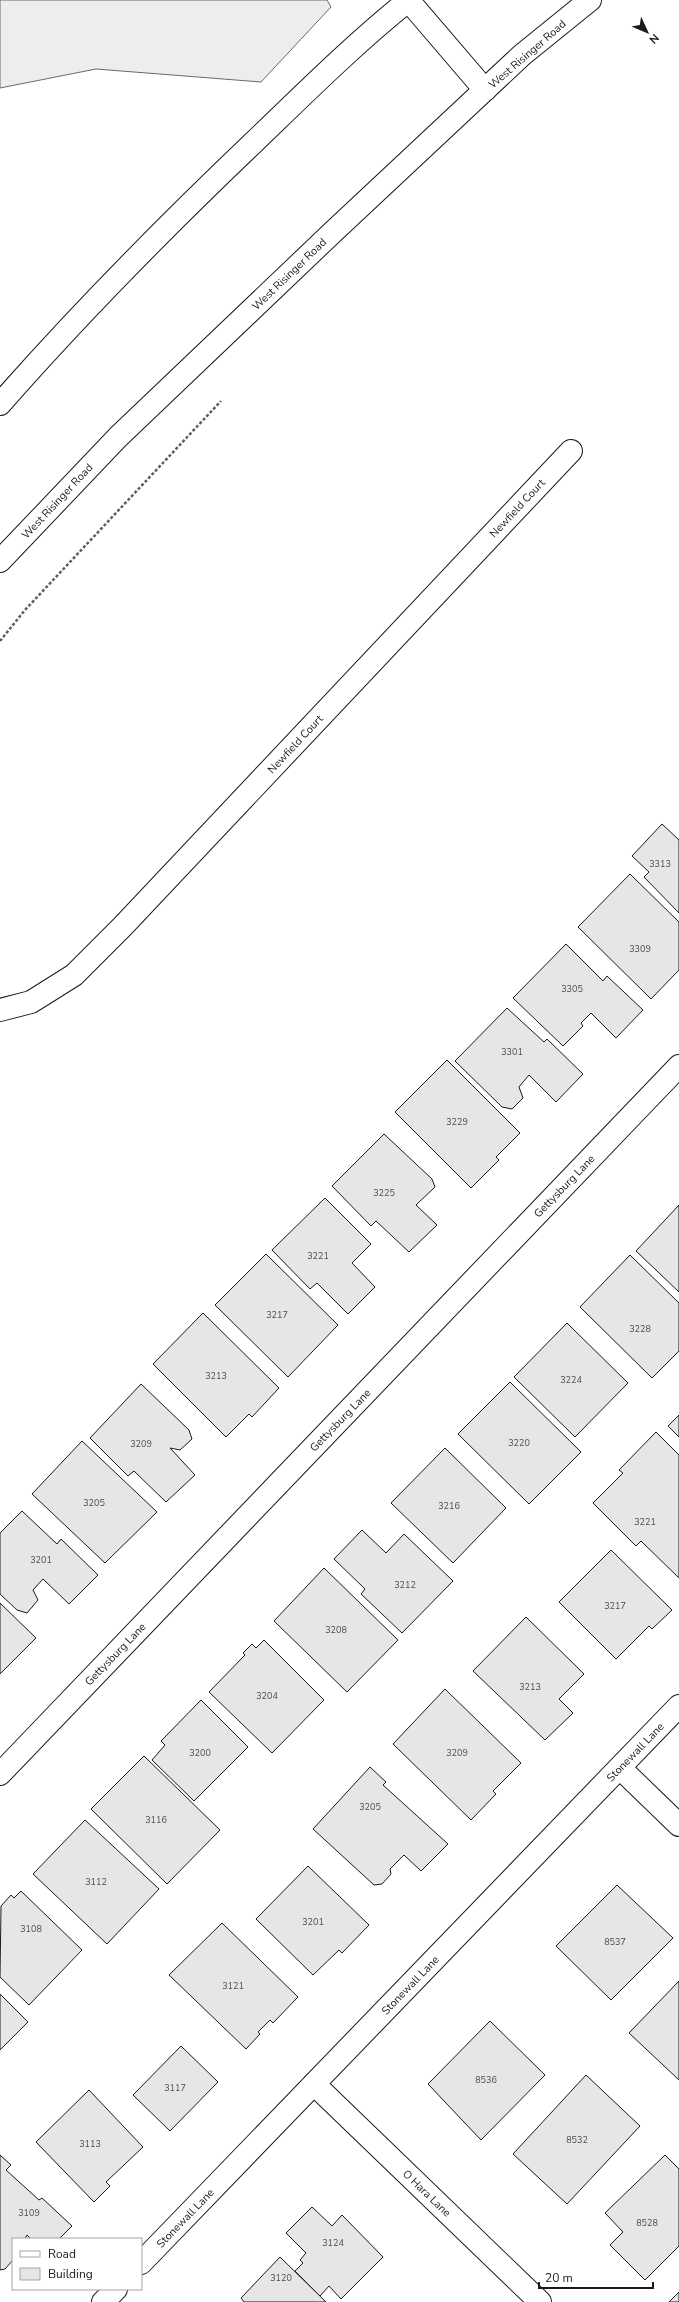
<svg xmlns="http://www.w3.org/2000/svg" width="679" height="2302" viewBox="0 0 679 2302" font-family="'Nunito Sans',sans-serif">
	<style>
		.built { fill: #ededed; stroke: #6a6a6a }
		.building { fill: #e6e6e6; stroke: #1a1a1a }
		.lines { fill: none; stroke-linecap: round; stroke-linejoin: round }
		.minor-casing { stroke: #1a1a1a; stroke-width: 24 }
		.major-casing { stroke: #1a1a1a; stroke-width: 24 }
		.path { stroke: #5f5f5f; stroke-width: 2.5; stroke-dasharray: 3 2; stroke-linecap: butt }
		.minor { stroke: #fff; stroke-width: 22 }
		.major { stroke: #fff; stroke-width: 22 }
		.labels { text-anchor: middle; stroke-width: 3; stroke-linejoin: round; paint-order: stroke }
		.number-label { font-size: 9px; fill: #4d4d4d }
		.street-label { font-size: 11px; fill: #1a1a1a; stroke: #fff }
	</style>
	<rect width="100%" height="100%" fill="#fff"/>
	<path class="built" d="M0 0H327L331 7 261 82 96 69 0 88Z"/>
	<g class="building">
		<path d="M662 824 679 840V913L644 877 649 872 632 856Z"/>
		<path d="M630 874 679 922V970L651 999 578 927Z"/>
		<path d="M566 944 603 981 607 976 643 1010 616 1038 591 1013 581 1023 583 1026 563 1046 513 998Z"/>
		<path d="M507 1008 544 1042 547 1039 583 1074 556 1102 529 1075 519 1087 523 1098 512 1109 502 1107 455 1061Z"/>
		<path d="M447 1060 520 1133 496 1157 499 1160 471 1188 395 1112Z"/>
		<path d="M384 1134 432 1179 435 1187 416 1205 437 1225 409 1252 376 1221 371 1226 332 1186Z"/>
		<path d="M325 1198 371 1244 352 1263 375 1287 348 1314 317 1283 310 1289 272 1250Z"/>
		<path d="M679 1205V1292L636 1251Z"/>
		<path d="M266 1254 338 1325 288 1377 215 1305Z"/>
		<path d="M630 1255 679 1303V1351L652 1378 580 1307Z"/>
		<path d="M203 1313 279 1388 252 1417 249 1414 226 1437 153 1364Z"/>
		<path d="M567 1323 628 1383 575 1437 514 1377Z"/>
		<path d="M510 1382 581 1452 529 1504 458 1434Z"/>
		<path d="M141 1384 189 1430 192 1439 180 1450 170 1448 195 1475 166 1502 134 1471 128 1476 90 1438Z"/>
		<path d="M679 1415V1437L668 1426Z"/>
		<path d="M656 1432 679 1455V1578L641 1541 636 1546 593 1503 623 1473 619 1470Z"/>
		<path d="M82 1441 157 1512 105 1563 32 1494Z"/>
		<path d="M445 1448 506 1508 453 1563 391 1503Z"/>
		<path d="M22 1511 57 1544 61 1539 98 1575 69 1604 43 1579 33 1590 38 1600 27 1613 17 1610 0 1594V1533Z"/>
		<path d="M362 1530 386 1553 404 1534 453 1581 402 1633 361 1594 365 1589 334 1559Z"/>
		<path d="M611 1550 672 1610 652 1629 649 1626 616 1659 559 1602Z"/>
		<path d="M324 1568 398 1640 347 1692 274 1621Z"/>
		<path d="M0 1603 36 1638 0 1674Z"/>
		<path d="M526 1617 584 1674 559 1699 573 1713 545 1740 473 1671Z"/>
		<path d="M264 1640 324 1700 272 1753 209 1692 245 1655 243 1653 252 1644 256 1648Z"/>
		<path d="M445 1689 521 1763 493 1791 496 1794 471 1820 393 1744Z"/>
		<path d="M201 1700 248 1747 194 1801 152 1760 165 1745 161 1741Z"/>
		<path d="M144 1756 220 1830 167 1884 91 1809Z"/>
		<path d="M370 1767 386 1782 383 1785 448 1844 421 1871 404 1855 390 1869 391 1874 382 1884 374 1885 313 1829Z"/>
		<path d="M85 1820 159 1889 107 1944 33 1874Z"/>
		<path d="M308 1866 369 1925 342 1953 339 1950 313 1975 256 1919Z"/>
		<path d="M617 1885 673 1938 611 2000 556 1946Z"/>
		<path d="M21 1891 82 1950 29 2005 0 1977 1 1906 11 1895 14 1898Z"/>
		<path d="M222 1923 298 1997 273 2023 270 2020 258 2032 260 2034 246 2049 169 1975Z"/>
		<path d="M679 1981V2080L629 2033Z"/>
		<path d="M0 1994 28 2022 0 2050Z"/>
		<path d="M490 2021 545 2075 481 2140 428 2084Z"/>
		<path d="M181 2046 218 2082 170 2131 133 2095Z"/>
		<path d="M586 2075 640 2126 567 2204 513 2154Z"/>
		<path d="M89 2090 143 2147 106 2182 110 2186 94 2202 36 2142Z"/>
		<path d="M0 2155 11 2165 6 2170 39 2200 42 2198 72 2226 59 2239H31L27 2235 25 2239H13V2260L5 2269 0 2270Z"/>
		<path d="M665 2155 679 2169V2246L645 2280 610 2245 623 2232 605 2213Z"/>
		<path d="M312 2207 332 2226 342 2215 383 2257 341 2299 329 2286 320 2296 295 2271 303 2263 300 2260 306 2253 286 2233Z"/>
		<path d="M280 2257 326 2302H244L241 2298Z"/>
		<path d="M679 2292V2302H669Z"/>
	</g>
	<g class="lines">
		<g class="minor-casing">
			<g id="minor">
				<path d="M408 0 485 90"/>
				<path d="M0 1010 31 1002 74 975 123 926 571 451"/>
				<path d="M620 1768 679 1825"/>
				<path d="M0 1774 679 1066"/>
				<path d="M314 2084 540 2302"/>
				<path d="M141 2263 679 1706"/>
				<path d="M103 2302 116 2289"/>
			</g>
		</g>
		<g class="major-casing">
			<g id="major">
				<path d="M0 404C80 313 165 227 253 143 304 94 354 44 409 0"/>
				<path d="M0 561 118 437 334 231 522 55 590 0"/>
			</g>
		</g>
		<path class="path" d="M0 641 25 610 221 401"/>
		<use href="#minor" class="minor"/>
		<use href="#major" class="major"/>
	</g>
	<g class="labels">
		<g class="number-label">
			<text x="660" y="867">3313</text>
			<text x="640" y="952">3309</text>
			<text x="572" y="992">3305</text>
			<text x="512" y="1055">3301</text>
			<text x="457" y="1125">3229</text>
			<text x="384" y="1196">3225</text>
			<text x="318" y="1259">3221</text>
			<text x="277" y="1318">3217</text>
			<text x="640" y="1332">3228</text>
			<text x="216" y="1379">3213</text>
			<text x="571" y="1383">3224</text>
			<text x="519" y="1446">3220</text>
			<text x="141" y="1447">3209</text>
			<text x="94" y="1506">3205</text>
			<text x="449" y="1509">3216</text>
			<text x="645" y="1525">3221</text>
			<text x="41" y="1563">3201</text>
			<text x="405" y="1588">3212</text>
			<text x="615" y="1609">3217</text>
			<text x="336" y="1633">3208</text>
			<text x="530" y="1690">3213</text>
			<text x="267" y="1699">3204</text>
			<text x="200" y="1756">3200</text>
			<text x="457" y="1756">3209</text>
			<text x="370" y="1810">3205</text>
			<text x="156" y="1823">3116</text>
			<text x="96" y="1885">3112</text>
			<text x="313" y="1925">3201</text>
			<text x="31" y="1932">3108</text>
			<text x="615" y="1945">8537</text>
			<text x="233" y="1989">3121</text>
			<text x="486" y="2083">8536</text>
			<text x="175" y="2091">3117</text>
			<text x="577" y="2143">8532</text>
			<text x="90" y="2147">3113</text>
			<text x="29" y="2216">3109</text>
			<text x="647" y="2226">8528</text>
			<text x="333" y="2246">3124</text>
			<text x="281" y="2281">3120</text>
		</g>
		<g class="street-label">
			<text transform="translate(527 54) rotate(-41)" y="4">West Risinger Road</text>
			<text transform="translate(289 274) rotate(-44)" y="4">West Risinger Road</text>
			<text transform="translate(57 501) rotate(-47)" y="4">West Risinger Road</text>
			<text transform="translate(517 508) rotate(-47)" y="4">Newfield Court</text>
			<text transform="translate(295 744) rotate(-47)" y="4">Newfield Court</text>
			<text transform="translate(564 1186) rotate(-46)" y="4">Gettysburg Lane</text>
			<text transform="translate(340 1420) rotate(-46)" y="4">Gettysburg Lane</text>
			<text transform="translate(115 1654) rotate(-46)" y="4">Gettysburg Lane</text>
			<text transform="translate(635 1752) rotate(-46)" y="4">Stonewall Lane</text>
			<text transform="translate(410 1985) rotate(-46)" y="4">Stonewall Lane</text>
			<text transform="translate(427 2193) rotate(44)" y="4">O Hara Lane</text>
			<text transform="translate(185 2218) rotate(-46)" y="4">Stonewall Lane</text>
		</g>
	</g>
	<rect x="12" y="2238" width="130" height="52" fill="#ffffff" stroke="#a3a3a3"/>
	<rect x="20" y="2251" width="20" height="6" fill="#ffffff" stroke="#a3a3a3"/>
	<text x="48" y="2258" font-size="12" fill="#1a1a1a">Road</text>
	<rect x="20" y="2268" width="20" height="12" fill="#e6e6e6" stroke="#a3a3a3"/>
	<text x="48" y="2278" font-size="12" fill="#1a1a1a">Building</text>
	<g transform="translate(647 32) rotate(134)" stroke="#ffffff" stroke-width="3" paint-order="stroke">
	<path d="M0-3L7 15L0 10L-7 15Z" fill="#1a1a1a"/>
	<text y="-6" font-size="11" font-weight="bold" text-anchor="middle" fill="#1a1a1a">N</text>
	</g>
	<path d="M539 2282v6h114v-6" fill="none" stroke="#1a1a1a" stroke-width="2"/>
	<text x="545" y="2282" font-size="12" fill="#1a1a1a" stroke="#ffffff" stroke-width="3" paint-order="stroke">20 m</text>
</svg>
